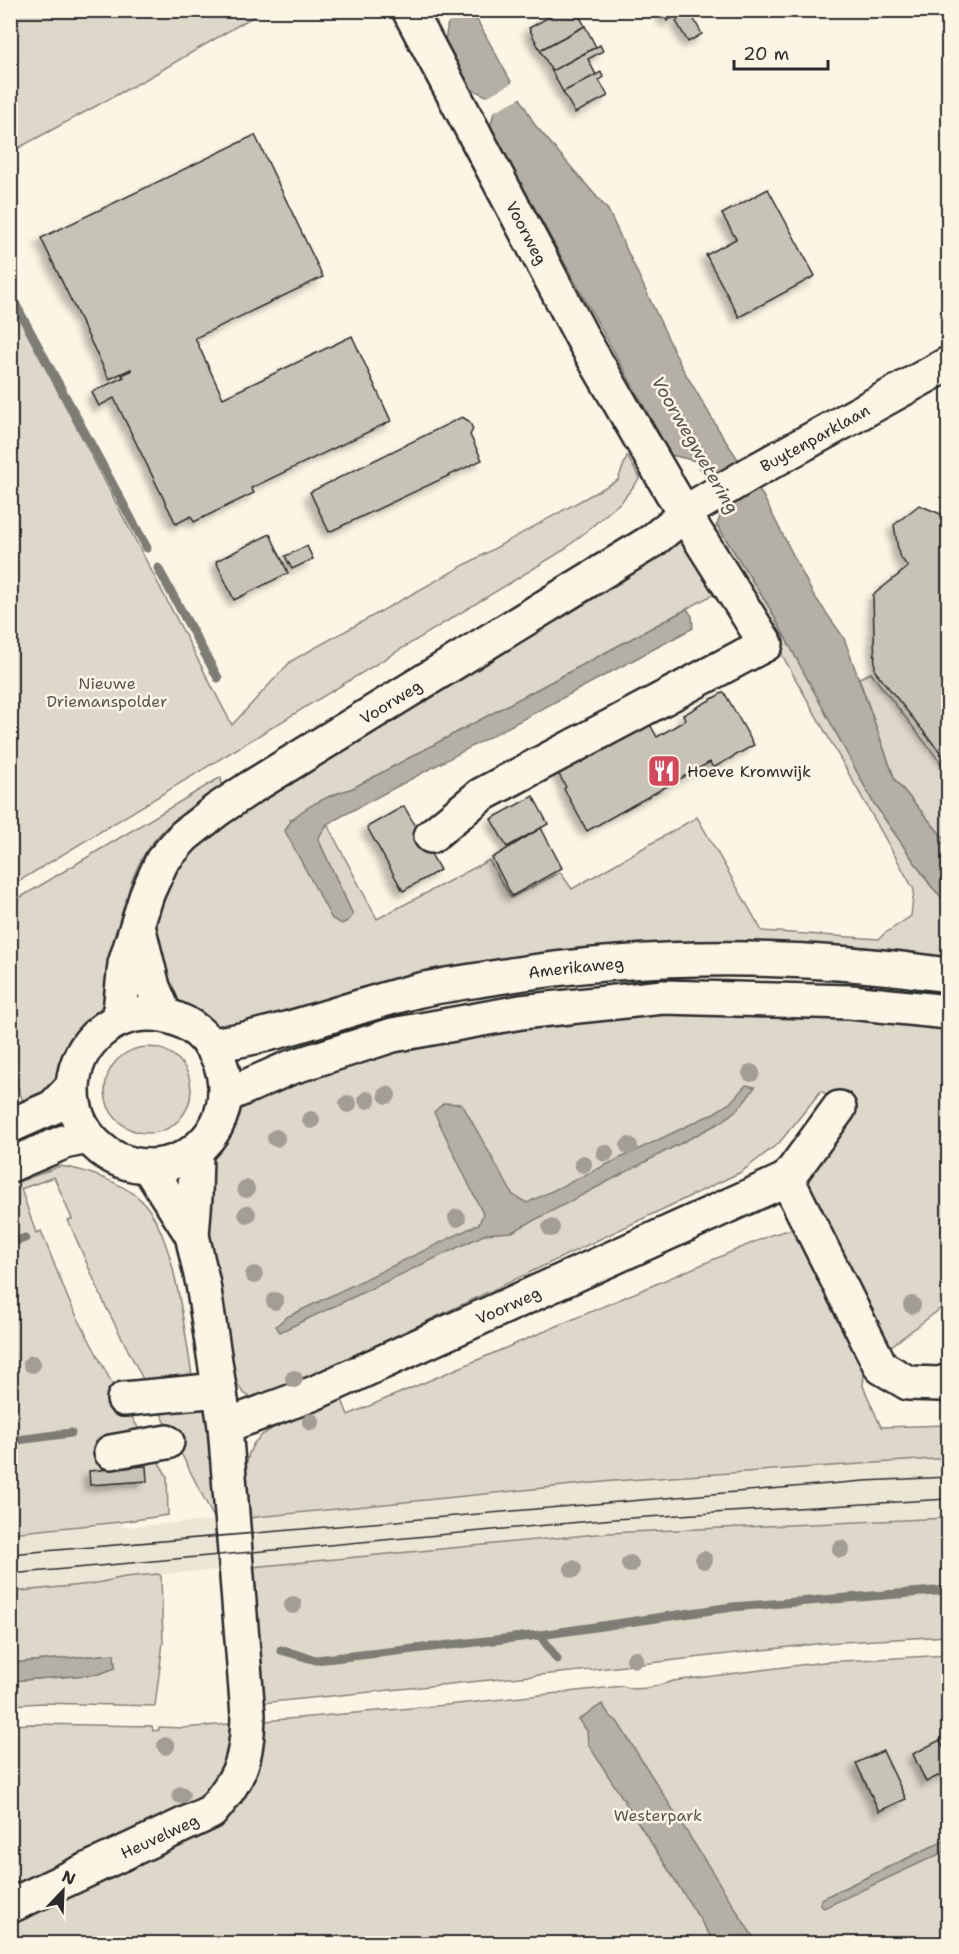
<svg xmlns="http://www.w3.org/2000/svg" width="959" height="1954" viewBox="0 0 959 1954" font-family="'Shantell Sans',sans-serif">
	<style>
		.built { fill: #ece6d7 }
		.green { fill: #ded8ca; stroke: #84827a; stroke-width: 1.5 }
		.water { fill: #b4b0a5; stroke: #7d7b74; stroke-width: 1.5 }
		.pier { fill: #fcf5e5 }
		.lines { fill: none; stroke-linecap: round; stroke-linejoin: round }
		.stream { stroke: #7d7b74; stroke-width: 9 }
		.building { fill: #c8c3b7; stroke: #2b2b2b; stroke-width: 1.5; filter: url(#shadow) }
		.minor-casing { stroke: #2b2b2b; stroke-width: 38 }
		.major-casing { stroke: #2b2b2b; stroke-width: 38 }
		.minor { stroke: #fcf5e5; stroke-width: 33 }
		.major { stroke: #fcf5e5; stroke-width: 33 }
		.tram { stroke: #2b2b2b; stroke-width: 1.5 }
		.tree { fill: #a29e95 }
		.labels { text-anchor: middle; stroke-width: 5; stroke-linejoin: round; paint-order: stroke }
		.street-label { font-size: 16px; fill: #2b2b2b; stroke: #fcf5e5 }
		.park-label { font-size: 16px; fill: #585653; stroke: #fcf5e5 }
		.poi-label { font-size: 16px; fill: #2b2b2b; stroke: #fcf5e5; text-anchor: start }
		.water-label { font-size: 18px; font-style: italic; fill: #545350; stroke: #fcf5e5 }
	</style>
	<defs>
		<filter id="shadow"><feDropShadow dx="-5.5" dy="5.5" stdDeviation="3" flood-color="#0004"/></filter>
	</defs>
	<rect width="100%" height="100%" fill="#fcf5e5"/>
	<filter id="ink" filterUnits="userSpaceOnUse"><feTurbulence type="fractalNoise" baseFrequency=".0167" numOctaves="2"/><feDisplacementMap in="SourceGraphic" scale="12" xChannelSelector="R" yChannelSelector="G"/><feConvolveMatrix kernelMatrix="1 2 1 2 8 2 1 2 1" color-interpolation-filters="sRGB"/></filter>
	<g filter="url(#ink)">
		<path class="built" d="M948 1458V1518L608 1533 269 1566 125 1577 92 1584 11 1592V1533L120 1522 124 1527 265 1517 613 1481Z"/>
		<g class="green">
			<path d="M11 10H263V11L148 78 11 152Z"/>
			<path d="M10 300 232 725 291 661 618 480 627 456 640 478 622 501 564 550 11 886Z"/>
			<path d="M717 525 769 607 873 802 931 886 948 904V960L767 945 240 1030 214 1026 193 1016 170 997 155 959 158 915 177 870 206 839 257 800 622 582 678 540 690 541 718 592 353 788 330 796 290 820 353 915 318 839 327 824 377 919 489 860 511 898 560 872 572 889 697 817 762 931 879 939 884 934 911 916 914 890 713 532Z"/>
			<path d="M871 673 948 772V843L895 780 859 678Z"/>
			<path d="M221 777 222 786C193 806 162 824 144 855 118 898 122 949 107 995 100 1014 85 1024 74 1039 67 1049 64 1061 59 1072 51 1088 39 1098 26 1110L11 1068V903Z"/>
			<path d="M753 1006 948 1024V1303L882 1353 807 1182 815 1165 854 1113 821 1091 779 1143 741 1172 320 1372C298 1386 270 1413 245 1394 240 1390 237 1383 235 1378L202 1187 208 1160 232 1120 250 1099 270 1085 481 1029Z"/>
			<circle cx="148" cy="1090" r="43"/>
			<path d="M60 1166C83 1169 123 1183 140 1199 176 1233 184 1332 193 1381L147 1387 105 1305 68 1220 72 1219 54 1177 21 1189 36 1233 41 1231 69 1301 116 1391 167 1476 168 1515 120 1522 11 1533V1185Z"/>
			<path d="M800 1227 865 1361 863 1386 881 1427 948 1425V1458L613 1481 247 1518 246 1465 249 1453 254 1443 262 1435 276 1426 341 1397 348 1415 771 1235Z"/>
			<path d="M201 1404 208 1413 217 1524 158 1408Z"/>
			<path d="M948 1518V1636L824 1643 590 1670 262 1703 252 1567 608 1533Z"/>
			<path d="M158 1574 161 1576 163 1642 155 1706 42 1703 11 1705V1681L99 1674 115 1668 114 1654 11 1663V1592L92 1584 125 1577Z"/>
			<path d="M948 1655V1839L825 1897 948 1844V1943L11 1944V1725L32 1724 152 1726 153 1731 159 1730V1727L183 1728 457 1704 623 1686C637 1693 659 1686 673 1681L824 1662Z"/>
		</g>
		<g class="water">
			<path d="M441 11H472L535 125 608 210 681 366 723 437 763 496 813 594 844 638 895 780 948 843V904L931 886 873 802 769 607 717 525 723 508 696 461 671 455 490 128 495 108 491 98 471 89 445 41 448 22Z"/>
			<path d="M687 609 692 616 693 628 327 824 318 839 353 915 349 920 342 924 332 919 285 831C294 809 331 795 353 788Z"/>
			<path d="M746 1085 755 1087 742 1105 723 1121 512 1232 486 1234 280 1332 276 1326 287 1317 479 1224 483 1214 434 1112 444 1103 462 1104 513 1195 527 1203 714 1113 730 1103Z"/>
			<path d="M114 1654 115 1668 99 1674 11 1681V1663Z"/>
			<path d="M602 1704 610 1716 617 1721 757 1943H715L588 1744 587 1731 579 1719Z"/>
			<path d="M948 1839V1850L824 1908 820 1905 821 1899Z"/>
		</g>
		<g class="pier">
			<path d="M438 10H472V11L444 25Z"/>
			<path d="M514 82 522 97 491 113 492 109 488 101 484 98Z"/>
		</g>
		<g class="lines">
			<g class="stream">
				<path d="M10 294 147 548"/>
				<path d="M158 568 218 678"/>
				<path d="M10 1243 25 1238"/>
				<path d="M10 1441 71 1433"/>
				<path d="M540 1635 557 1659"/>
				<path d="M281 1650 316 1660 540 1635 732 1607 948 1590"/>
			</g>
		</g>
		<g class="building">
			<path d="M562 10H576L585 26 540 50 529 28Z"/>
			<path d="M661 10H685L667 21Z"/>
			<path d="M690 12 702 34 688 42 676 21Z"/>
			<path d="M585 26 596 47 552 71 540 50Z"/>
			<path d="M600 45 603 51 588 59 596 75 563 92 552 71Z"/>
			<path d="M601 72 603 77 599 80 608 96 575 113 563 92Z"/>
			<path d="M255 135 323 277 195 338 223 398 352 336 391 421 251 488 254 493 194 522 191 516 176 524 114 398 99 406 92 392 124 377 122 375 131 371V369L109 379 41 238Z"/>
			<path d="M768 189 815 276 739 317 706 255 736 239 722 214Z"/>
			<path d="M462 417 469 421 473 429 470 435 482 460 329 532 310 492Z"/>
			<path d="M919 505 948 517V762L875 671 873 595 908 567 899 555 894 525Z"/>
			<path d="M270 534 288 573 234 600 216 561Z"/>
			<path d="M307 546 313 559 292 569 285 556Z"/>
			<path d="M724 692 754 745 713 768 710 762 587 831 564 789 566 787 556 769 647 719 657 737 686 720 683 715Z"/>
			<path d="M533 796 548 824 507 847 491 819Z"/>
			<path d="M404 806 440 870 403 891 367 827Z"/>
			<path d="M541 828 562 868 512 896 492 858Z"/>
			<path d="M146 1466 147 1481 90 1485 89 1471Z"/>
			<path d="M940 1740 948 1757V1771L926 1782 913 1754Z"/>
			<path d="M883 1751 906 1799 879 1811 856 1763Z"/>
		</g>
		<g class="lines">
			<g class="minor-casing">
				<g id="minor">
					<path id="s1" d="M409 10 584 341 685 515 766 644 481 795 431 836"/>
					<path d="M138 926 153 987 165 1015"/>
					<path id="s2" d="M119 1020 125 964 147 894 162 861 184 836 217 810 250 788 652 541 694 507 753 472 948 364"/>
					<path d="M148 1166 192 1235"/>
					<path d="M787 1179 839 1108"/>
					<path d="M124 1399 219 1390"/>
					<path id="s3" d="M225 1426 312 1394 787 1179 881 1367 908 1383 941 1384 948 1381"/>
					<path d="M111 1452 167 1442"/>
					<path id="s4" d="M10 1906 211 1812C241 1777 247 1760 248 1715L225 1426 203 1284 192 1235 195 1197 196 1151"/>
				</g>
			</g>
			<g class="major-casing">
				<g id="major">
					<circle cx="149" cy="1090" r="76"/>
					<path id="s5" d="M210 1045C281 1036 347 1008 416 991 441 985 467 982 492 978 643 953 797 953 948 975"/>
					<path d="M225 1096 289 1068 393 1035 521 1012 663 997 850 1002 948 1012"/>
					<path d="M10 1126 53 1107 72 1087"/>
					<path d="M10 1165 64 1142 88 1137"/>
				</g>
			</g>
			<use href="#minor" class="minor"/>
			<use href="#major" class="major"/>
			<g class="tram">
				<path d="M10 1554 864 1481 948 1477"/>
				<path d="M10 1574 614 1519 948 1499"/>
			</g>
		</g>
		<g class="tree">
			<circle cx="751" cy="1073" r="9"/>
			<circle cx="387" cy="1095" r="9"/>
			<circle cx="367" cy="1100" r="9"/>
			<circle cx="348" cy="1104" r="9"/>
			<circle cx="311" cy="1120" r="9"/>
			<circle cx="276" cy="1138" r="9"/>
			<circle cx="629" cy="1146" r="9"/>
			<circle cx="605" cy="1153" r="9"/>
			<circle cx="583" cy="1164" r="9"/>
			<circle cx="246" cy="1189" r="9"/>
			<circle cx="247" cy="1214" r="9"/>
			<circle cx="457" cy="1218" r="9"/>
			<circle cx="551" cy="1228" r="9"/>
			<circle cx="254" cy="1275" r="9"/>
			<circle cx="275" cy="1301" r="9"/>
			<circle cx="912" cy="1305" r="9"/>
			<circle cx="32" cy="1364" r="9"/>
			<circle cx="294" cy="1379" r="9"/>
			<circle cx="311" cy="1422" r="9"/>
			<circle cx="841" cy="1549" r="9"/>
			<circle cx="704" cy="1560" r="9"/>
			<circle cx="630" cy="1564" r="9"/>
			<circle cx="573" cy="1569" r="9"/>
			<circle cx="293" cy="1605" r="9"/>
			<circle cx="635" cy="1659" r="9"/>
			<circle cx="166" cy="1746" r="9"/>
			<circle cx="181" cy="1795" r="9"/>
		</g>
	</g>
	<defs>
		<g id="restaurant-square" transform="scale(1.725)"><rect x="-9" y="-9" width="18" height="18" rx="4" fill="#d1495b" stroke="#fcf5e5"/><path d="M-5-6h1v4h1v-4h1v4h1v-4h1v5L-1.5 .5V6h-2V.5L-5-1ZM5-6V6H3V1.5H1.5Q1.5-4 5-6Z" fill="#fff"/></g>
	</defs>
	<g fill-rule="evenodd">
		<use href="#restaurant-square" x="664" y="771"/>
	</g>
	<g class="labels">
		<g class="street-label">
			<text dy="6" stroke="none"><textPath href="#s1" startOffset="252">Voorweg</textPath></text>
			<text dy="6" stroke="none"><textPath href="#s2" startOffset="946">Buytenparklaan</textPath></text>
			<text dy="6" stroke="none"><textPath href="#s2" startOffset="446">Voorweg</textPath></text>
			<text dy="6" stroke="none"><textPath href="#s5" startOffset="375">Amerikaweg</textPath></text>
			<text dy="6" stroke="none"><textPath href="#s3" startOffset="308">Voorweg</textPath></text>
			<text dy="6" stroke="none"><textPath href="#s4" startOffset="165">Heuvelweg</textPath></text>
		</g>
		<g class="park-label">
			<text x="107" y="689">Nieuwe<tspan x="107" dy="18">Driemanspolder</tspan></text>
			<text x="658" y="1821">Westerpark</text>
		</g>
		<g class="poi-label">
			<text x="687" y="777">Hoeve Kromwijk</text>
		</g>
		<g class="water-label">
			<text transform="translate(695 445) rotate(60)" y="6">Voorwegwetering</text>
		</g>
	</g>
	<rect width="959" height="1954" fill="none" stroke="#fcf5e5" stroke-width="36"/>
	<rect x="18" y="18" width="923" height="1918" fill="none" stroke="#2b2b2b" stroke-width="2" filter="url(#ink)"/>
	<g transform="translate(63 1891) rotate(23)" stroke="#fcf5e5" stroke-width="4.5" paint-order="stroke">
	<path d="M0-4.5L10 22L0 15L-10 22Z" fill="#2b2b2b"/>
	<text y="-9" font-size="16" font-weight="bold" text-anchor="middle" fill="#2b2b2b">N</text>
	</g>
	<path d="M734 60v9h94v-9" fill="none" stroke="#2b2b2b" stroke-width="3"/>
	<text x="743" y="60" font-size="18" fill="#2b2b2b" stroke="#fcf5e5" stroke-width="4.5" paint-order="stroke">20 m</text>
</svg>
